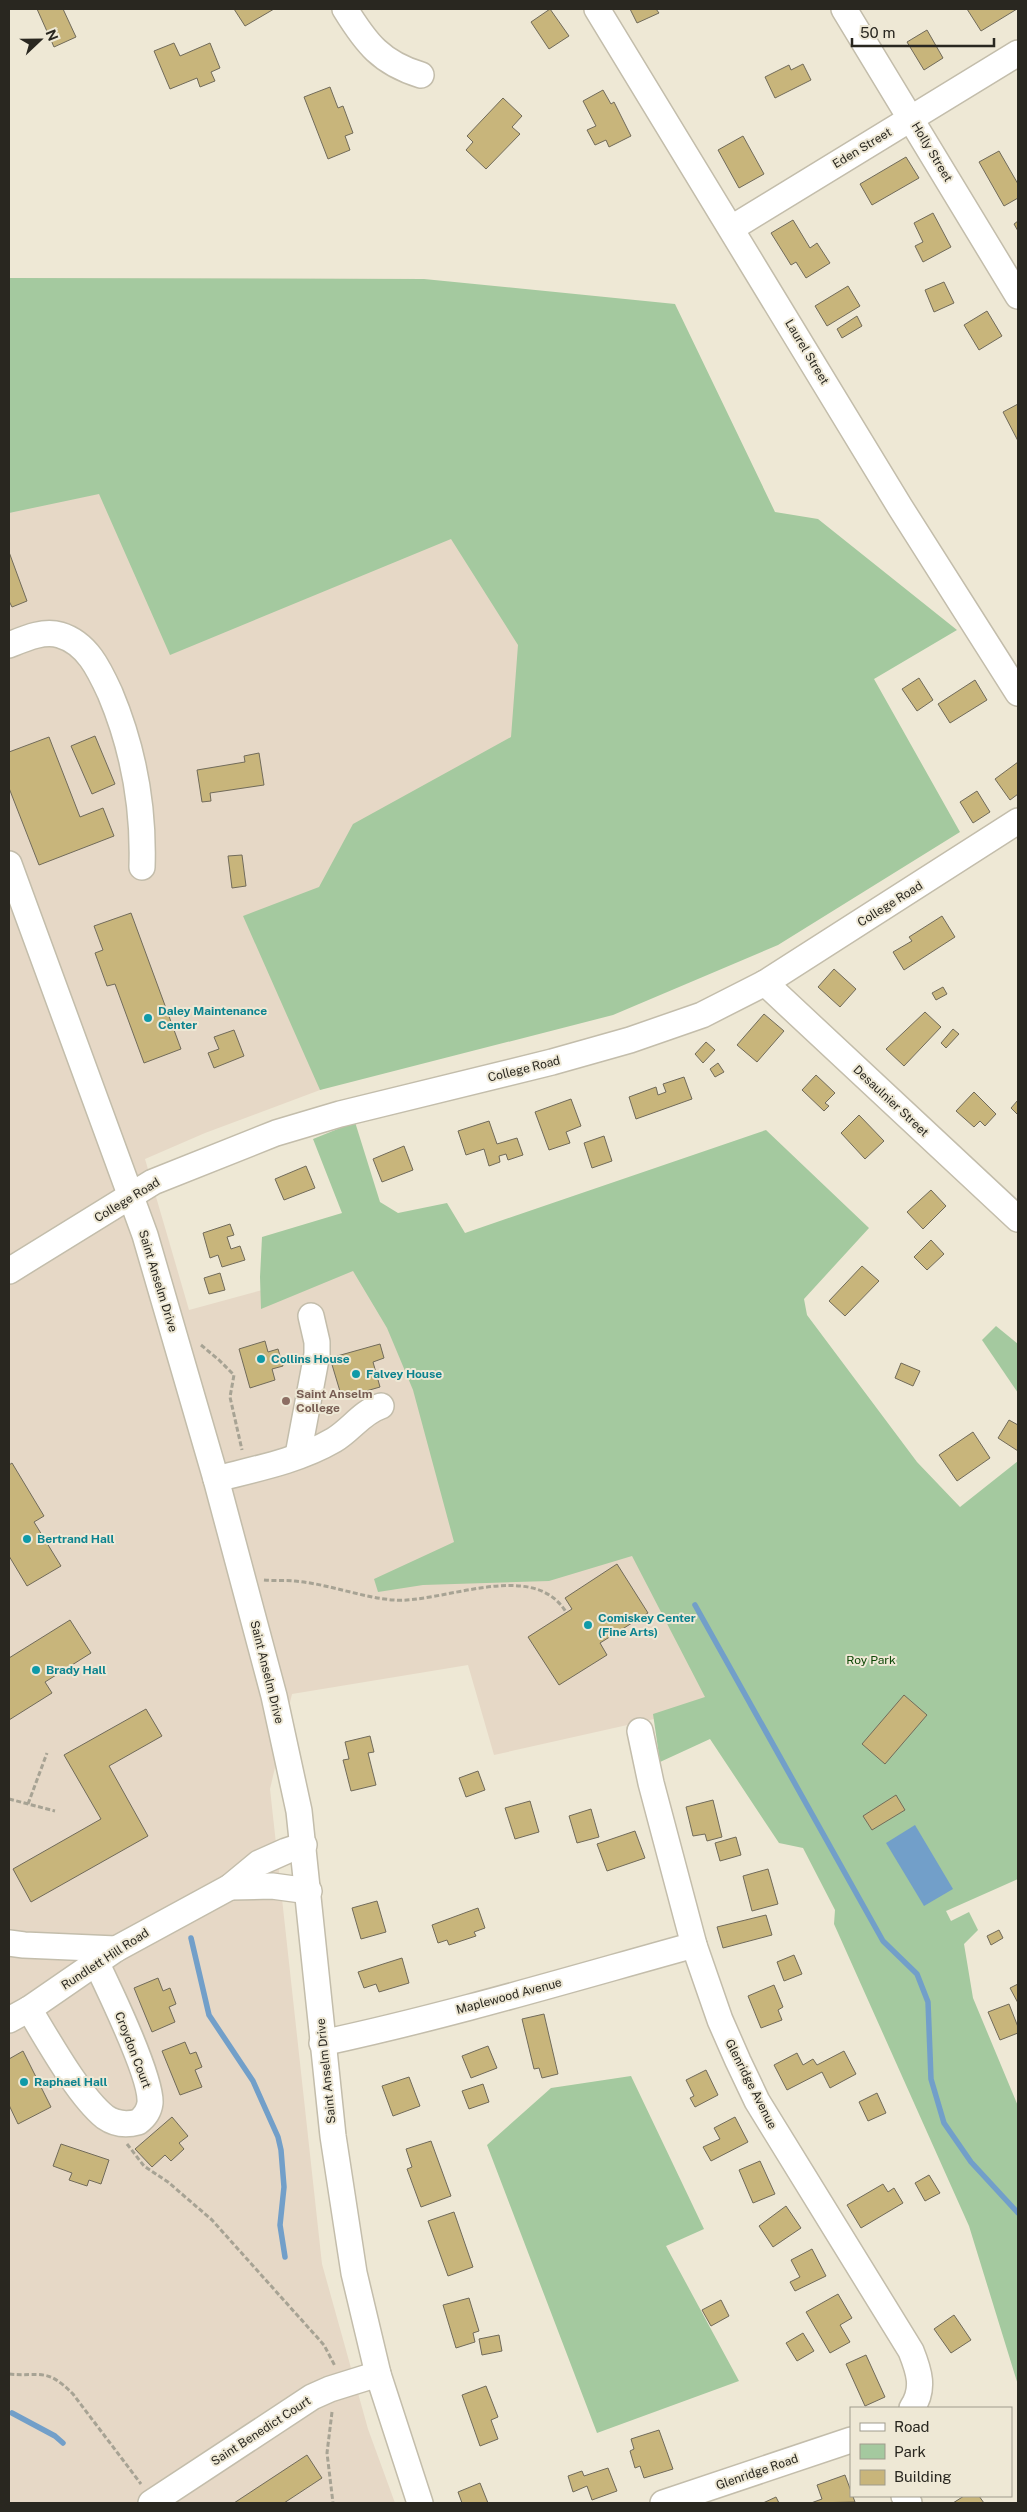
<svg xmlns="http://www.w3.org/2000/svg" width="1027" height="2512" viewBox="0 0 1027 2512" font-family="'Public Sans',sans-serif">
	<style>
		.education { fill: #e6d8c6 }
		.green { fill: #a4c99f }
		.water { fill: #729fc9 }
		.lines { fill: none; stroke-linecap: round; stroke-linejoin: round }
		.stream { stroke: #729fc9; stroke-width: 5.5 }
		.building { fill: #c8b57b; stroke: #716b5a }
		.minor-casing { stroke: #c3bdab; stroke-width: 28 }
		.path { stroke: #a7a394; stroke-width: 3; stroke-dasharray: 5 2.5; stroke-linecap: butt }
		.minor { stroke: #fff; stroke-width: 25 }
		.culture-dot { fill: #0f9aa8; stroke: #eee8d5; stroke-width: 2 }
		.education-dot { fill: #8d6e63; stroke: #eee8d5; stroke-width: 2 }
		.labels { text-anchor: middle; stroke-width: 4; stroke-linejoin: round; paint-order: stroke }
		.street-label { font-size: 12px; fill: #292720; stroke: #eee8d5 }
		.culture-label { font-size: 12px; font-weight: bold; fill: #0d838f; stroke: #eee8d5; text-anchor: start }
		.education-label { font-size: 12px; font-weight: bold; fill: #785e54; stroke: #eee8d5; text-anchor: start }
		.park-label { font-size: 12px; fill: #0d4706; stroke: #eee8d5 }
	</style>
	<rect width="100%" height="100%" fill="#eee8d5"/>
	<path class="education" d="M9 278 424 279 635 983 320 1090 205 1133 145 1159 189 1310 456 1237 739 1700 494 1755 468 1665 292 1694 270 1789 322 2264 368 2429 395 2503H9Z"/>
	<g class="green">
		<path d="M9 278 424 279 675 304 775 512 818 519 957 630 874 679 960 832 778 945 613 1015 320 1090 243 916 319 887 353 824 511 737 518 645 451 539 170 655 99 494 9 513Z"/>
		<path d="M355 1122 380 1202 398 1213 447 1203 465 1233 766 1130 869 1228 804 1299 807 1315 917 1462 960 1507 1018 1461V1879L946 1911 951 1921 969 1912 978 1930 964 1944 973 1998 1018 2106V2385L969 2226 834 1924 835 1910 803 1848 779 1843 710 1739 660 1762 653 1714 705 1697 632 1556 549 1581 423 1585 378 1592 374 1579 454 1542 413 1390 387 1328 353 1271 261 1309 260 1277 262 1237 342 1213 313 1139Z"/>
		<path d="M996 1326 1018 1344V1393L982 1340Z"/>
		<path d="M631 2076 704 2229 666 2246 739 2381 597 2433 487 2145 551 2088Z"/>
	</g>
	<path class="water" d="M915 1825 953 1889 924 1906 886 1843Z"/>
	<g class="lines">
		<g class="stream">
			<path d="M695 1605 883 1941 917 1974 928 2002 931 2079 944 2123 971 2162 1018 2213"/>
			<path d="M191 1938 209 2015 253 2081 278 2137 281 2150 284 2187 280 2225 285 2257"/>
			<path d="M12 2413 55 2436 63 2443"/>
		</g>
	</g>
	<g class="building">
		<path d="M37 9H63L76 37 54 47Z"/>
		<path d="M234 9H274L245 26Z"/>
		<path d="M550 9 569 36 549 49 531 22Z"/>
		<path d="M630 9H656L659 13 637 23Z"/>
		<path d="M967 9H1017L981 31Z"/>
		<path d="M927 30 943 58 924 70 907 42Z"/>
		<path d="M174 43 180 56 210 43 220 68 211 72 215 81 200 87 197 78 170 89 154 51Z"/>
		<path d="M803 64 811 80 775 98 765 77 789 65 791 70Z"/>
		<path d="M330 87 338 108 343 106 353 133 345 136 350 150 328 159 304 97Z"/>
		<path d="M603 90 611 104 614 102 631 136 609 147 606 140 595 145 587 130 596 126 583 101Z"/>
		<path d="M503 98 522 116 512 127 520 134 486 169 466 150 473 142 467 136Z"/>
		<path d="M743 136 764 174 739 188 718 150Z"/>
		<path d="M999 151 1018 184V198L1004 206 979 162Z"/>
		<path d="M906 157 919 178 872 205 860 184Z"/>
		<path d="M933 213 951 247 923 262 915 246 923 242 914 223Z"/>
		<path d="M793 220 810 248 817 243 830 263 806 278 796 262 791 265 771 233Z"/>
		<path d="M1018 221V231L1014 224Z"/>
		<path d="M944 282 954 303 934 312 925 290Z"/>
		<path d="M848 286 860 306 827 326 815 306Z"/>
		<path d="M987 311 1002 336 979 350 964 325Z"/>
		<path d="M857 316 862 326 842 338 837 329Z"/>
		<path d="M1018 404V441L1003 412Z"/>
		<path d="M9 552 27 601 12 607 9 601Z"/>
		<path d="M919 678 933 700 917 711 902 689Z"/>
		<path d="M975 680 987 700 950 723 938 704Z"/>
		<path d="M95 736 115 784 92 794 71 746Z"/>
		<path d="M49 737 80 817 103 808 114 836 39 865 9 788V752Z"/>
		<path d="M259 753 264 785 210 793 211 801 202 802 197 770 245 762 244 756Z"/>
		<path d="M1018 762V794L1010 800 995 779Z"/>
		<path d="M977 791 990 812 973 823 960 802Z"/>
		<path d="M242 855 246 886 232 888 228 856Z"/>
		<path d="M131 913 181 1049 144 1063 115 984 107 986 95 953 103 950 94 926Z"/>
		<path d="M942 916 955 937 904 970 893 952 912 941 909 937Z"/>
		<path d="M834 969 856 989 840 1007 818 987Z"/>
		<path d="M943 987 947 994 936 1000 932 993Z"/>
		<path d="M925 1012 941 1027 904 1066 886 1049Z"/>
		<path d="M764 1014 784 1031 757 1062 737 1045Z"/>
		<path d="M953 1029 959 1034 946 1048 941 1043Z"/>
		<path d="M234 1030 244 1056 214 1068 208 1053 219 1049 214 1037Z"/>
		<path d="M706 1042 715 1050 703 1063 695 1054Z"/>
		<path d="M718 1063 724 1072 715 1077 710 1069Z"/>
		<path d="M816 1075 835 1093 825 1103 829 1106 824 1111 802 1090Z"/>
		<path d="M684 1077 692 1099 636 1119 629 1097 656 1087 658 1095 666 1092 663 1084Z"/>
		<path d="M974 1092 996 1114 985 1126 980 1121 974 1127 956 1111Z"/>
		<path d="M571 1099 581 1126 566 1132 570 1143 549 1150 535 1112Z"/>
		<path d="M1018 1100V1115L1011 1108Z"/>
		<path d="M859 1115 884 1141 865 1159 841 1133Z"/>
		<path d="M489 1121 497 1144 517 1138 523 1155 508 1160 506 1154 499 1156 500 1162 489 1166 484 1149 466 1155 458 1131Z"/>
		<path d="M604 1136 612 1161 592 1168 584 1143Z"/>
		<path d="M404 1146 413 1170 382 1182 373 1159Z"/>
		<path d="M306 1166 315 1188 284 1200 275 1179Z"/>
		<path d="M931 1190 946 1206 923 1229 907 1212Z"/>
		<path d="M230 1224 234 1235 227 1237 231 1249 240 1246 245 1260 222 1267 218 1255 210 1258 203 1233Z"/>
		<path d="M931 1240 944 1254 927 1270 914 1257Z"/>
		<path d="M862 1266 879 1281 845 1316 829 1301Z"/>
		<path d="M220 1273 225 1290 209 1294 204 1278Z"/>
		<path d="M265 1341 268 1352 278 1349 283 1366 272 1369 275 1380 250 1388 239 1349Z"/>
		<path d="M380 1344 384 1358 373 1362 380 1387 342 1398 330 1358Z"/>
		<path d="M901 1363 920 1371 913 1386 895 1378Z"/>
		<path d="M1009 1420 1018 1425V1451L998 1438Z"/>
		<path d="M973 1432 990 1458 957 1481 939 1455Z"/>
		<path d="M12 1463 44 1516 34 1522 61 1566 27 1586 9 1556V1465Z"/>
		<path d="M617 1564 648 1613 600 1643 607 1655 559 1685 528 1637 572 1609 565 1598Z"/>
		<path d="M70 1620 91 1653 45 1682 52 1693 9 1720V1658Z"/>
		<path d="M904 1695 927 1715 885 1764 862 1744Z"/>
		<path d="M146 1709 162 1736 109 1766 148 1836 31 1902 13 1869 101 1819 64 1755Z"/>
		<path d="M370 1736 374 1752 368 1753 376 1785 351 1791 343 1760 349 1759 345 1742Z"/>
		<path d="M478 1771 485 1790 466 1797 459 1778Z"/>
		<path d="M896 1795 905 1810 872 1830 863 1816Z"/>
		<path d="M713 1800 722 1837 707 1841 705 1834 693 1836 686 1807Z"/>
		<path d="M530 1801 539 1832 515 1839 505 1808Z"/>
		<path d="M591 1809 599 1837 577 1843 569 1816Z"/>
		<path d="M635 1831 645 1858 607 1871 597 1844Z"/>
		<path d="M736 1837 741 1855 720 1861 715 1843Z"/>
		<path d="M768 1869 778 1904 752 1911 743 1876Z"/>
		<path d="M377 1901 386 1932 361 1939 352 1908Z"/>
		<path d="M478 1908 485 1928 474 1932 476 1936 449 1945 447 1940 438 1943 432 1925Z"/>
		<path d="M766 1915 772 1935 723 1948 717 1927Z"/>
		<path d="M999 1930 1003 1938 991 1945 987 1936Z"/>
		<path d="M794 1955 802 1974 784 1981 777 1962Z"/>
		<path d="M402 1958 409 1983 379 1992 376 1984 364 1988 358 1972Z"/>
		<path d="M158 1978 163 1991 170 1988 176 2004 169 2007 175 2022 152 2032 134 1988Z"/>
		<path d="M1018 1984V2003L1010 1988Z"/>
		<path d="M774 1985 783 2007 778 2010 782 2020 761 2028 748 1996Z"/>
		<path d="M1009 2004 1018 2027V2033L1000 2040 988 2012Z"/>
		<path d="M544 2014 558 2074 542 2078 539 2068 534 2069 522 2019Z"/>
		<path d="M185 2042 190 2054 196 2052 202 2067 195 2070 202 2087 180 2095 162 2051Z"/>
		<path d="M488 2046 497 2068 471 2078 462 2056Z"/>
		<path d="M23 2051 51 2107 18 2124 9 2105V2059Z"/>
		<path d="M844 2051 856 2074 830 2088 822 2072 787 2090 774 2065 797 2053 803 2065 813 2059 817 2065Z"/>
		<path d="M706 2070 718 2095 695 2107 690 2098 694 2096 686 2080Z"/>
		<path d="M409 2077 420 2106 393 2116 382 2086Z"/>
		<path d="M483 2084 489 2102 469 2109 462 2091Z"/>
		<path d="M877 2093 886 2113 868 2121 859 2102Z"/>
		<path d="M172 2117 188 2136 179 2143 184 2149 171 2161 165 2155 152 2167 135 2149Z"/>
		<path d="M735 2117 748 2142 711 2161 703 2147 720 2139 714 2128Z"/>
		<path d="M431 2141 451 2196 421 2207 407 2169 412 2167 406 2149Z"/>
		<path d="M61 2144 109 2160 101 2184 89 2180 87 2186 69 2180 72 2173 53 2166Z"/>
		<path d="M760 2161 775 2194 753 2203 739 2170Z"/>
		<path d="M929 2175 940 2193 925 2201 915 2183Z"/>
		<path d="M883 2184 888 2192 894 2188 903 2203 861 2228 847 2205Z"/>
		<path d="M786 2206 801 2228 773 2247 759 2226Z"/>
		<path d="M454 2212 473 2267 448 2276 428 2221Z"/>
		<path d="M812 2249 826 2276 795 2291 790 2282 800 2277 791 2260Z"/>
		<path d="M838 2294 852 2318 840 2325 850 2342 830 2353 806 2312Z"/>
		<path d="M469 2298 479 2331 473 2333 475 2342 456 2348 443 2305Z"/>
		<path d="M721 2300 729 2316 711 2326 702 2310Z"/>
		<path d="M954 2315 971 2340 951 2353 934 2329Z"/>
		<path d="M803 2333 814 2351 797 2361 786 2343Z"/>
		<path d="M499 2335 502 2351 482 2355 479 2339Z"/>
		<path d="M866 2355 885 2397 865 2406 846 2364Z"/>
		<path d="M486 2386 498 2417 491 2420 498 2439 480 2446 462 2395Z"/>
		<path d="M659 2430 673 2469 644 2478 640 2466 635 2468 630 2451 634 2449 631 2439Z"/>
		<path d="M307 2455 322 2478 284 2503H234Z"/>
		<path d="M608 2468 617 2491 592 2500 587 2486 573 2492 568 2476 582 2471 584 2476Z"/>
		<path d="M845 2475 855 2502 811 2503 822 2499 817 2485Z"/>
		<path d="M480 2483 488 2503H462L458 2492Z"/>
		<path d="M964 2496H979L984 2503H953Z"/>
		<path d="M776 2497 779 2503H763Z"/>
	</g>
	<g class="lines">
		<g class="minor-casing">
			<g id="minor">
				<path d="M345 9C366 43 381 63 421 75"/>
				<path d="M597 9 900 507 1018 693"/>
				<path d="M844 9 1018 296"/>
				<path d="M732 228 1018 53"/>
				<path d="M9 645C24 639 43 630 60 635 87 643 99 669 110 693 134 750 144 806 142 867"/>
				<path d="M9 864 145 1235 216 1479 274 1696 299 1811 333 2136 354 2273 378 2374 420 2503"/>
				<path d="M765 983 1018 1219"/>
				<path d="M9 1271 153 1182 276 1133 340 1114 552 1062 630 1040 702 1015 765 983 1018 821"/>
				<path d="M298 1455 317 1354V1342L311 1316"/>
				<path d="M216 1479C255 1469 298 1461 334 1440 351 1430 362 1412 381 1406"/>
				<path d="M640 1731 651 1783 694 1945 720 2020 738 2061 757 2101 911 2351C919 2371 925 2389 912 2408"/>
				<path d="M230 1887 272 1886 309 1891"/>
				<path d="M9 1943 24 1945 116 1949"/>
				<path d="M29 2009C48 2040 78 2095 105 2117 115 2124 127 2125 138 2122 145 2117 149 2111 150 2103 152 2078 109 1989 96 1962"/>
				<path d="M9 2020 29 2009 116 1949 230 1887 259 1863 286 1851 304 1845"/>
				<path d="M322 2043C448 2016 571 1979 694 1945"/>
				<path d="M904 2496 909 2503"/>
				<path d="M151 2503 312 2397 330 2389 378 2374"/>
				<path d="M663 2503 851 2440"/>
			</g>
		</g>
		<g class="path">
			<path d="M201 1345 219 1360 234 1375 230 1397 242 1450"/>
			<path d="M264 1580C274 1581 285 1580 295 1581 328 1584 360 1597 393 1600 442 1604 533 1558 566 1612"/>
			<path d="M9 1799 55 1811"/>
			<path d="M28 1804 47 1753"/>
			<path d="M127 2144 144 2166 168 2182 212 2220 324 2345 335 2366"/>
			<path d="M9 2374C42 2377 46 2367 73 2394L141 2484"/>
			<path d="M332 2412 327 2453 333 2503"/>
		</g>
		<use href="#minor" class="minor"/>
	</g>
	<g class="culture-dot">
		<circle cx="148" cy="1018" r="5"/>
		<circle cx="261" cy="1359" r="5"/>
		<circle cx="356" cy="1374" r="5"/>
		<circle cx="27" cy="1539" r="5"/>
		<circle cx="588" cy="1625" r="5"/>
		<circle cx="36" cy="1670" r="5"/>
		<circle cx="24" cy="2082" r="5"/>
	</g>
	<circle class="education-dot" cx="286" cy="1401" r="5"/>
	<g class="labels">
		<g class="street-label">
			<text transform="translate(862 148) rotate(-31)" y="4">Eden Street</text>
			<text transform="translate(932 152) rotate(59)" y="4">Holly Street</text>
			<text transform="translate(807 352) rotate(59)" y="4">Laurel Street</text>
			<text transform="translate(890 904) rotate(-32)" y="4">College Road</text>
			<text transform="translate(524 1069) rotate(-14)" y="4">College Road</text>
			<text transform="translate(891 1101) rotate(43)" y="4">Desaulnier Street</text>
			<text transform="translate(127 1200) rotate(-31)" y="4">College Road</text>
			<text transform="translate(158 1281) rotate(73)" y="4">Saint Anselm Drive</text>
			<text transform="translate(267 1672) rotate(76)" y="4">Saint Anselm Drive</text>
			<text transform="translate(105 1959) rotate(-33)" y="4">Rundlett Hill Road</text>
			<text transform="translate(509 1996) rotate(-15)" y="4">Maplewood Avenue</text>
			<text transform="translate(133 2050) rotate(69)" y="4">Croydon Court</text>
			<text transform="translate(326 2071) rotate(-96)" y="4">Saint Anselm Drive</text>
			<text transform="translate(751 2084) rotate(63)" y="4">Glenridge Avenue</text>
			<text transform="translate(261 2431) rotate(-33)" y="4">Saint Benedict Court</text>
			<text transform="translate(757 2472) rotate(-19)" y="4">Glenridge Road</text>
		</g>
		<g class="culture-label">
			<text x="158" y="1015">Daley Maintenance<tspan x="158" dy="14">Center</tspan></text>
			<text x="271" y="1363">Collins House</text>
			<text x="366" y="1378">Falvey House</text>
			<text x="37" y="1543">Bertrand Hall</text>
			<text x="598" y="1622">Comiskey Center<tspan x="598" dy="14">(Fine Arts)</tspan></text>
			<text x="46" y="1674">Brady Hall</text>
			<text x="34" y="2086">Raphael Hall</text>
		</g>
		<g class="education-label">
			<text x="296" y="1398">Saint Anselm<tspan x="296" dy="14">College</tspan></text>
		</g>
		<g class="park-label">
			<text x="871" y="1664">Roy Park</text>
		</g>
	</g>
	<rect width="1027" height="2512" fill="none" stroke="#292720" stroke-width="20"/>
	<rect x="850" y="2407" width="162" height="90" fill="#eee8d5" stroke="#9f9b8d"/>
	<rect x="860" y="2423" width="25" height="8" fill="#ffffff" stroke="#9f9b8d"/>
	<text x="894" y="2432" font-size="15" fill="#292720">Road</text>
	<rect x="860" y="2444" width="25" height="15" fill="#a4c99f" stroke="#9f9b8d"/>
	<text x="894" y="2457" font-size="15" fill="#292720">Park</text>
	<rect x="860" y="2470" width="25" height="15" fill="#c8b57b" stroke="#9f9b8d"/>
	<text x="894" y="2482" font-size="15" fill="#292720">Building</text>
	<g transform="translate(40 40) rotate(68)" stroke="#eee8d5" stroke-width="4" paint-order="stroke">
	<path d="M0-4L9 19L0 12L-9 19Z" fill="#292720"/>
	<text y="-8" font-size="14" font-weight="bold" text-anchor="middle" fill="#292720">N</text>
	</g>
	<path d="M852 38v8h142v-8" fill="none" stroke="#292720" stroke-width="2.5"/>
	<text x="860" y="38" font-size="15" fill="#292720" stroke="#eee8d5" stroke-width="4" paint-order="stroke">50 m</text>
</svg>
